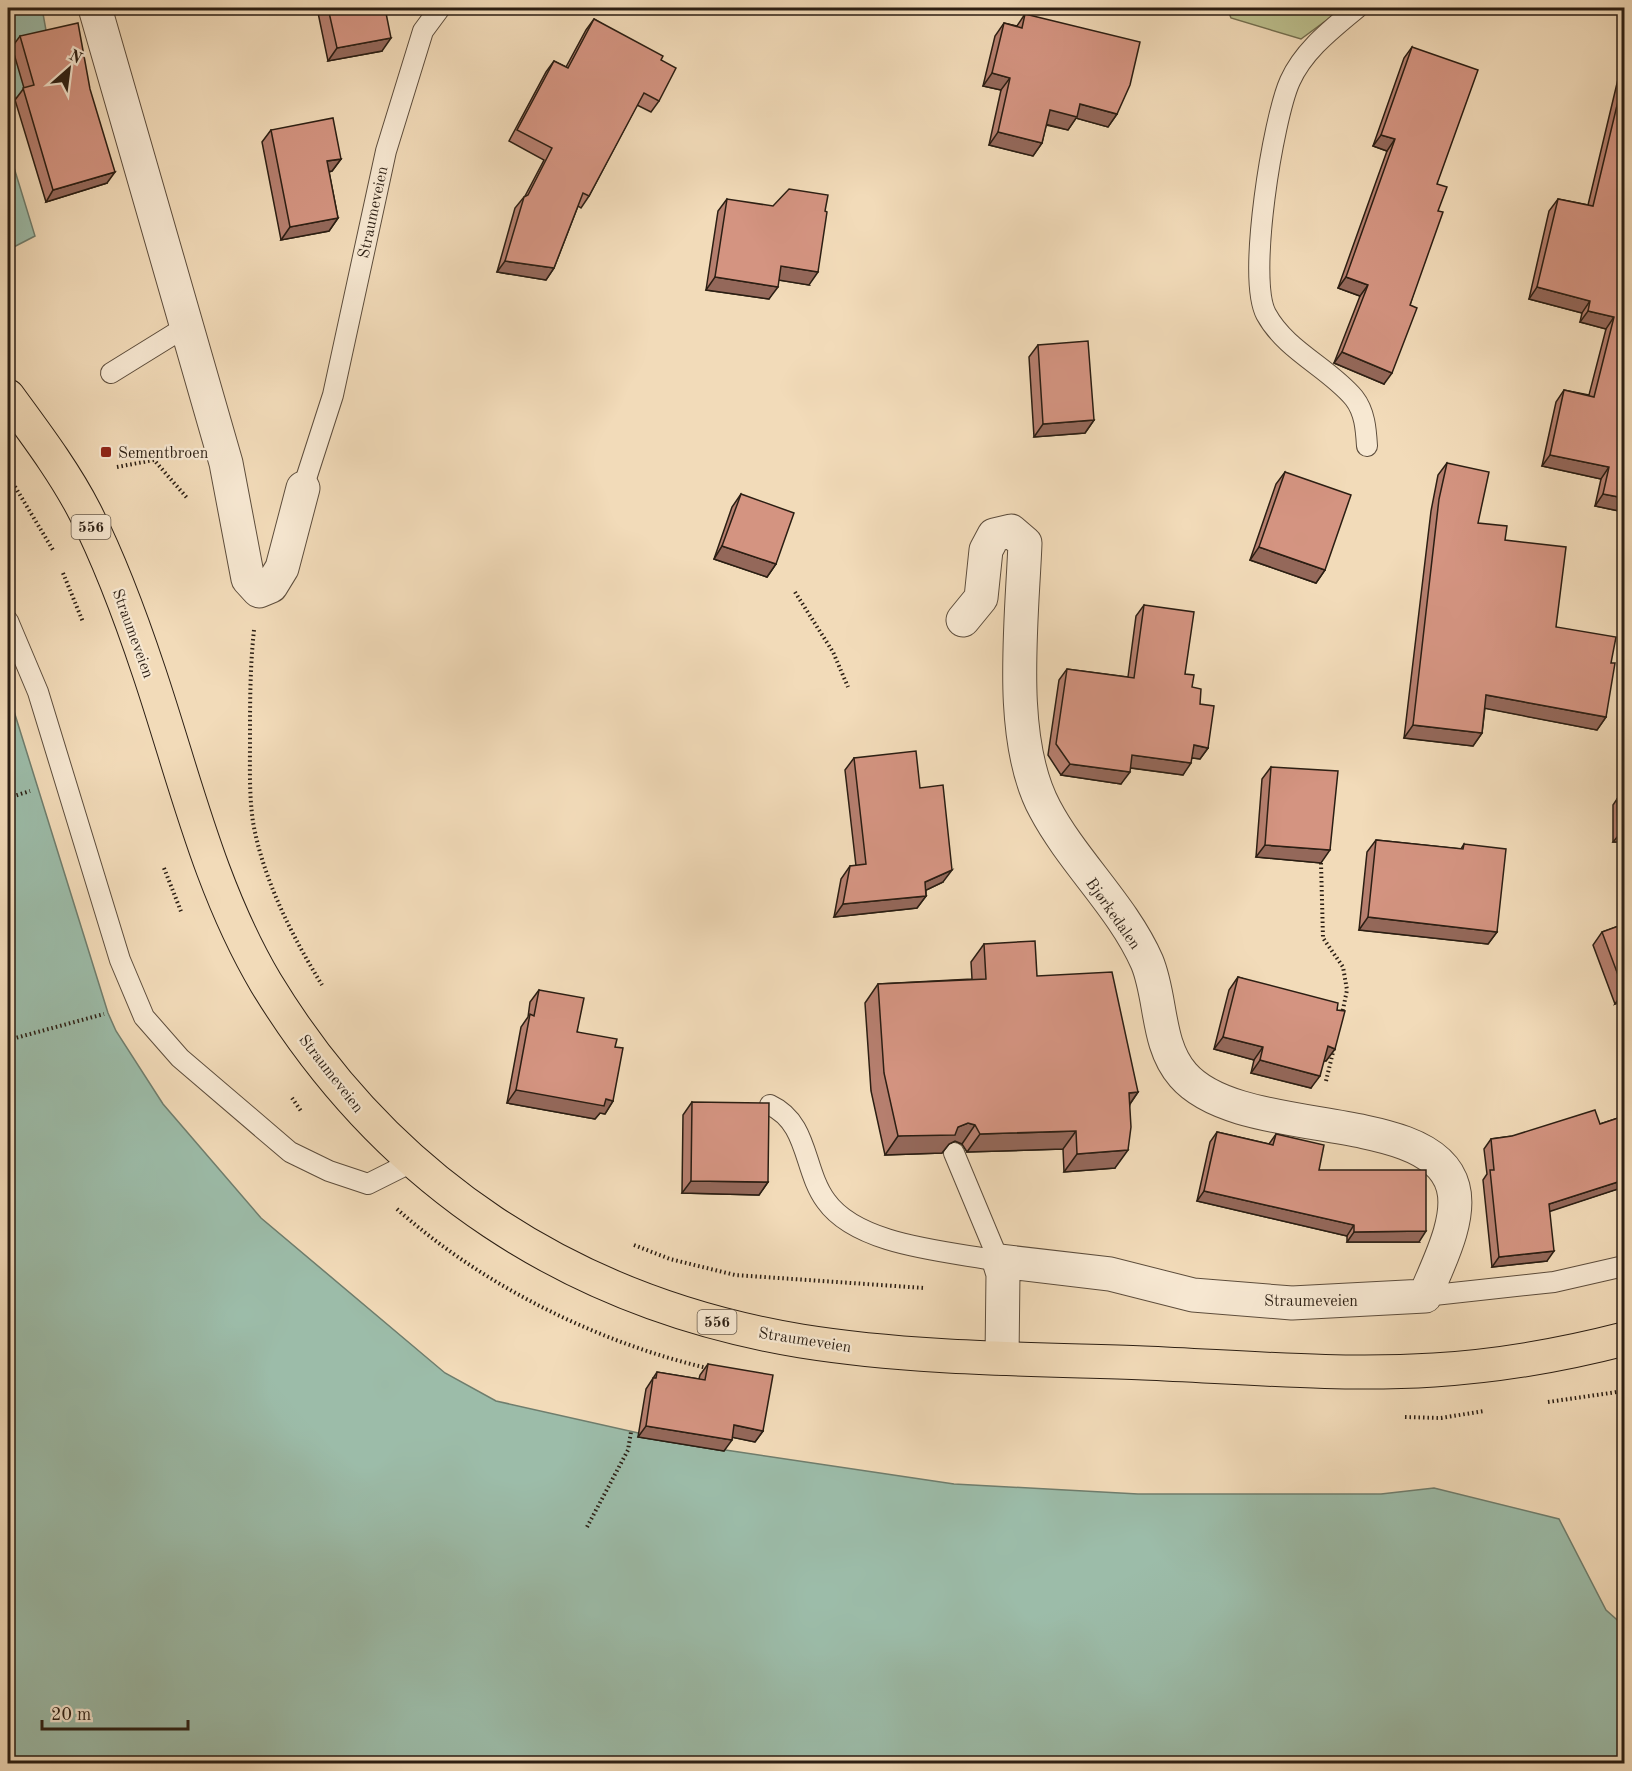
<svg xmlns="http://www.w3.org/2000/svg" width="1632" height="1771" viewBox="0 0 1632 1771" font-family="'Old Standard TT',serif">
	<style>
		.green { fill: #bcc08e; stroke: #746f50; stroke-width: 1.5 }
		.water { fill: #9cbca9; stroke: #6f7d6d; stroke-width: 1.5 }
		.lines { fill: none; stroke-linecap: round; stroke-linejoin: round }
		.lane-casing { stroke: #5d4d3c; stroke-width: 22 }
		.street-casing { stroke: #5d4d3c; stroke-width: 35 }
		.primary-casing { stroke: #2b1e13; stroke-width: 35 }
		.path { stroke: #2b1e13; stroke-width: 4; stroke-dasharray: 1.5 3; stroke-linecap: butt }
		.lane { stroke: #f7e8d2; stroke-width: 20 }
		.street { stroke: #f7e8d2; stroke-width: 33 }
		.primary { stroke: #f2dbb9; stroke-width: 33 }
		.wall { fill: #b67f6f; stroke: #2b1e13; stroke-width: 1.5 }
		.shaded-wall { fill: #94685a; stroke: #2b1e13; stroke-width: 1.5 }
		.building { fill: #d49481; stroke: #2b1e13; stroke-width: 1.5 }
		.poi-dot { fill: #8f2418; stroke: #f7e8d2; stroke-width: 2 }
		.labels { text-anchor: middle; stroke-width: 4.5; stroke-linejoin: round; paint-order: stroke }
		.shield { fill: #f7e8d2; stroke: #685b4c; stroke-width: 1.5 }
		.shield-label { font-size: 15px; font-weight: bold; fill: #2b1e13 }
		.street-label { font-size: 16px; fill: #2b1e13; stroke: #f7e8d2 }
		.poi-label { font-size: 16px; fill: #2b1e13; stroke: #f7e8d2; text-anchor: start }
	</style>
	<rect width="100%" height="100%" fill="#f2dbb9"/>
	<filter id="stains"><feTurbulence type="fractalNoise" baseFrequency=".00333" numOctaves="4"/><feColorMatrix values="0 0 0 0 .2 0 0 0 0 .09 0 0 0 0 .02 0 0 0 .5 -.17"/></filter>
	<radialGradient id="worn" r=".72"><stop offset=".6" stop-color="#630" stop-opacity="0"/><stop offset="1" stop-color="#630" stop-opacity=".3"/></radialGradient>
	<path class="green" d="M1227 8H1343L1301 39 1231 18Z"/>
	<g class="water">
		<path d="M8 8H42L56 86 8 100Z"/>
		<path d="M8 148 35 236 8 250Z"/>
		<path d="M8 692 108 1013 116 1031 163 1104 261 1218 445 1373 496 1401 692 1445 954 1484 1138 1494H1381L1434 1488 1559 1519 1606 1610 1624 1626V1763H8Z"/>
	</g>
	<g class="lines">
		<g class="lane-casing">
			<g id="lane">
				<path d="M1357 8C1332 29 1304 50 1290 81 1273 119 1247 278 1266 314 1286 351 1328 367 1354 398 1365 412 1366 430 1367 446"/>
				<path d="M111 373 187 326"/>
				<path d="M303 488 333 395 386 151 423 31 440 8"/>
				<path d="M8 621 38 692 120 960 144 1017 180 1058 290 1152 329 1171 368 1184 412 1162"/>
				<path d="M770 1105C809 1123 803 1170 826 1201 858 1246 947 1251 999 1261"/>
				<path d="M954 1153 999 1261"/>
				<path d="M1425 1296 1554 1282 1624 1266"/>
			</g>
		</g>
		<g class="street-casing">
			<g id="street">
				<path d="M95 8 226 463 248 579 259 591 271 586 282 568 303 488"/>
				<path d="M963 620 981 598 986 550 994 535 1011 531 1025 543C1022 621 1007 739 1045 809 1073 862 1123 907 1147 962 1162 998 1156 1044 1183 1075 1240 1141 1432 1107 1453 1187 1462 1220 1437 1266 1425 1296L1292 1303 1193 1295 1110 1274 999 1261 1003 1274 1002 1358"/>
			</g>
		</g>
		<g class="primary-casing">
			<path id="primary" d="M8 396C35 433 64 471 85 512 111 563 131 618 149 672 184 776 209 887 266 983 387 1182 572 1303 801 1341 914 1359 1031 1359 1144 1363 1240 1367 1338 1376 1434 1370 1499 1366 1562 1355 1624 1339"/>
		</g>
		<g class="path">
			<path d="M117 467 154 460 188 499"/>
			<path d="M8 475 53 550"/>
			<path d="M63 573 83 622"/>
			<path d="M795 592 833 652 848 687"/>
			<path d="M254 630C250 667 250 702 250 740 250 767 249 794 253 822 263 879 292 936 322 985"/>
			<path d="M8 798 30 791"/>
			<path d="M1321 863 1323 938 1343 967 1347 990 1342 1014"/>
			<path d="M164 868 182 914"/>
			<path d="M8 1040 104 1014"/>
			<path d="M1326 1081 1334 1048"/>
			<path d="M292 1098 301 1111"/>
			<path d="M397 1209C482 1285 596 1342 707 1368"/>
			<path d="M634 1245 670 1259 735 1275 924 1288"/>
			<path d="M1548 1402 1624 1391"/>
			<path d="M1405 1417 1441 1418 1484 1411"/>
			<path d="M587 1527 628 1450 631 1432"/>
		</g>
		<use href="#lane" class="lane"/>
		<use href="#street" class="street"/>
		<use href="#primary" class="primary"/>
	</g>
	<g class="wall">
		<path d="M317 8H385L382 51 328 61Z"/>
		<path d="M1025 14 1117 114 1108 127 1076 118 1068 130 1046 125 1042 143 1033 156 989 145 1001 90 983 86 995 36 1004 23 1017 26Z"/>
		<path d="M594 19 661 60 659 101 651 112 637 105 589 196 581 208 578 206 554 268 546 280 497 272 515 208 524 197 525 196 544 160 509 141 546 72 554 61 566 67 586 30Z"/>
		<path d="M20 36 107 183 46 202 15 100 24 88 12 47Z"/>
		<path d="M1412 47 1437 184 1438 211 1410 305 1384 384 1334 363 1360 296 1338 288 1387 151 1373 146 1404 58Z"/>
		<path d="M1624 54V512L1595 506 1601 479 1542 466 1556 402 1564 390 1589 395 1606 329 1580 322 1582 313 1529 299 1549 211 1558 199 1588 205Z"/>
		<path d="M271 130 341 159 332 171 329 172 338 218 329 231 281 240 262 142Z"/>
		<path d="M727 199 809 285 779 280 769 299 706 290 718 211Z"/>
		<path d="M1038 345 1094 420 1085 433 1034 437 1029 357Z"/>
		<path d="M1447 463 1478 523 1505 540 1556 627 1611 663 1606 717 1597 730 1485 708 1482 733 1473 746 1404 738 1431 511 1438 475Z"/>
		<path d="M1285 472 1325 570 1316 583 1250 560 1276 484Z"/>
		<path d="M741 494 776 564 767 577 714 559 732 507Z"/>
		<path d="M1144 605 1185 674 1200 704 1208 748 1200 759 1192 758 1183 775 1130 768 1121 784 1061 775 1048 755 1059 680 1067 669 1128 677 1136 616Z"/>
		<path d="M854 758 920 788 943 882 926 890V896L917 908 834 917 841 879 850 866H856L845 770Z"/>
		<path d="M1271 767 1321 863 1256 857 1262 779Z"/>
		<path d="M1617 799 1624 842H1613V805Z"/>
		<path d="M1376 840 1461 849 1464 844 1497 932 1488 944 1359 930 1367 852Z"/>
		<path d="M1624 924V1000L1615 1004 1593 945 1602 932Z"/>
		<path d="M984 944 1037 976 1138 1092 1130 1104 1115 1168 1064 1172 1063 1149 967 1152 962 1144 955 1141 949 1144 942 1153 885 1155 871 1091 865 1003 878 984 972 979 971 962Z"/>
		<path d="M1238 977 1337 1010 1335 1049 1326 1061H1324L1311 1088 1251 1073 1254 1060 1214 1049 1229 990Z"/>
		<path d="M539 990 577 1032 615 1047 613 1101 605 1114 600 1113 595 1119 507 1103 521 1027 528 1017 530 1002Z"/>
		<path d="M692 1102 768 1182 759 1195 682 1193 683 1115Z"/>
		<path d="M1624 1116V1187L1549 1211 1547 1261 1492 1267 1483 1180 1487 1174 1484 1149 1491 1139 1600 1124Z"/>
		<path d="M1217 1132 1269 1144 1276 1134 1319 1170 1419 1242H1347V1236L1197 1201 1210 1142Z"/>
		<path d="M708 1364 763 1431 755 1442 732 1437 724 1451 638 1437 646 1389 657 1372 699 1379 700 1375Z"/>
	</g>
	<g class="shaded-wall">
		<path d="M391 38 382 51 328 61 337 48Z"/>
		<path d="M992 73 1010 78 1001 90 983 86Z"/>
		<path d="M1080 104 1117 114 1108 127 1076 118 1068 130 1041 123 1050 110Z"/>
		<path d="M998 132 1042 143 1033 156 989 145Z"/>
		<path d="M1381 135 1395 139 1387 151 1373 146Z"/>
		<path d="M341 159 332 171 318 174 327 161Z"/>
		<path d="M115 172 107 183 46 202 53 190Z"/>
		<path d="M338 218 329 231 281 240 290 227Z"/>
		<path d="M505 261 554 268 546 280 497 272Z"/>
		<path d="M781 266 818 272 809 285 772 279Z"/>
		<path d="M715 277 778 287 769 299 706 290Z"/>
		<path d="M1346 277 1368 285 1360 296 1338 288Z"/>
		<path d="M1537 287 1590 301 1582 313 1529 299Z"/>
		<path d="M1588 311 1614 317 1606 329 1580 322Z"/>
		<path d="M1342 352 1392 373 1384 384 1334 363Z"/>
		<path d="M1094 420 1085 433 1034 437 1043 424Z"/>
		<path d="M1550 455 1609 467 1601 479 1542 466Z"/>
		<path d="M1603 494 1624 498V512L1595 506Z"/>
		<path d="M722 546 776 564 767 577 714 559Z"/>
		<path d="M1259 547 1325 570 1316 583 1250 560Z"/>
		<path d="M1486 695 1606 717 1597 730 1478 707Z"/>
		<path d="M1413 725 1482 733 1473 746 1404 738Z"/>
		<path d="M1194 745 1208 748 1200 759 1186 757Z"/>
		<path d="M1132 755 1191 763 1183 775 1124 767Z"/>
		<path d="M1070 764 1130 772 1121 784 1061 775Z"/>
		<path d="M1618 836H1624V842H1613Z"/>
		<path d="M1265 845 1330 850 1321 863 1256 857Z"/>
		<path d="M952 870 943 882 916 895 925 882Z"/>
		<path d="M926 896 917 908 834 917 843 904Z"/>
		<path d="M1368 917 1497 932 1488 944 1359 930Z"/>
		<path d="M1624 991V1000L1615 1004Z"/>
		<path d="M1223 1037 1263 1047 1254 1060 1214 1049Z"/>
		<path d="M1328 1046 1335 1049 1326 1061 1319 1059Z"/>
		<path d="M1260 1060 1320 1076 1311 1088 1251 1073Z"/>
		<path d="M516 1090 606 1099 613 1101 605 1114 600 1113 595 1119 507 1103Z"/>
		<path d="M1138 1092 1125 1111 1129 1093Z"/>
		<path d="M968 1123 975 1125 962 1144 955 1141 949 1144 942 1153 885 1155 898 1136 958 1127Z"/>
		<path d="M1076 1131 1063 1149 967 1152 980 1134Z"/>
		<path d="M1128 1150 1115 1168 1064 1172 1077 1154Z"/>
		<path d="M1624 1180V1187L1542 1214 1549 1204Z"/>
		<path d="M691 1181 768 1182 759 1195 682 1193Z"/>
		<path d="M1204 1191 1354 1225 1347 1236 1197 1201Z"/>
		<path d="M1426 1231 1419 1242H1347L1354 1232Z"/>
		<path d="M1554 1251 1547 1261 1492 1267 1499 1257Z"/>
		<path d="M734 1425 763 1431 755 1442 726 1436Z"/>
		<path d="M646 1426 732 1440 724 1451 638 1437Z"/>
	</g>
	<g class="building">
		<path d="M328 8H385L391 38 337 48Z"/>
		<path d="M1025 14 1140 42 1130 85 1117 114 1080 104 1077 117 1050 110 1042 143 998 132 1010 78 992 73 1004 23 1022 28Z"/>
		<path d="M594 19 663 56 661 60 676 68 659 101 644 93 589 196 583 193 554 268 505 261 524 197 528 195 552 148 517 130 554 61 568 68Z"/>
		<path d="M78 23 90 89 115 172 53 190 23 88 34 85 20 36Z"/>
		<path d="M1412 47 1478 70 1437 184 1447 187 1438 211 1443 212 1410 305 1417 308 1392 373 1342 352 1368 285 1346 277 1395 139 1381 135Z"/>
		<path d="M1624 76V498L1603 494 1609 467 1550 455 1564 390 1594 397 1614 317 1588 311 1590 301 1537 287 1558 199 1593 206Z"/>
		<path d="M333 118 341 159 327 161 338 218 290 227 271 130Z"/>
		<path d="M789 189 828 195 825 211 827 212 818 272 781 266 778 287 715 277 727 199 773 206Z"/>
		<path d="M1088 341 1094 420 1043 424 1038 345Z"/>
		<path d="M1447 463 1489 472 1478 523 1507 526 1505 540 1566 547 1556 627 1616 637 1611 663H1615L1606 717 1486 695 1482 733 1413 725 1439 499Z"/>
		<path d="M1285 472 1351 495 1325 570 1259 547Z"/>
		<path d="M741 494 794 513 776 564 722 546Z"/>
		<path d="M1144 605 1194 612 1185 674 1194 675 1192 687 1201 689 1200 704 1214 706 1208 748 1194 745 1191 763 1132 755 1130 772 1070 764 1056 744 1067 669 1134 678Z"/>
		<path d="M916 751 920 788 943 785 952 870 925 882 926 896 843 904 850 866 866 864 854 758Z"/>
		<path d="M1271 767 1338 771 1330 850 1265 845Z"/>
		<path d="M1617 799H1624V836H1618Z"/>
		<path d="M1376 840 1463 849 1464 844 1506 849 1497 932 1368 917Z"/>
		<path d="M1624 924V991L1602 932Z"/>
		<path d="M1035 941 1037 976 1112 972 1138 1092 1129 1093 1131 1127 1128 1150 1077 1154 1076 1131 980 1134 975 1125 968 1123 958 1127 955 1135 898 1136 884 1073 878 984 986 979 984 944Z"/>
		<path d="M1238 977 1338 1003 1337 1010 1345 1011 1335 1049 1328 1046 1320 1076 1260 1060 1263 1047 1223 1037Z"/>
		<path d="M539 990 584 998 577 1032 617 1039 615 1047 623 1048 613 1101 606 1099 604 1106 516 1090 530 1014 534 1016Z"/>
		<path d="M692 1102 769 1103 768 1182 691 1181Z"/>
		<path d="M1595 1110 1600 1124 1624 1116V1180L1549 1204 1554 1251 1499 1257 1490 1170H1494L1491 1139 1512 1136Z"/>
		<path d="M1217 1132 1273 1145 1276 1134 1324 1145 1319 1170H1426V1231L1354 1232V1225L1204 1191Z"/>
		<path d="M708 1364 773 1375 763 1431 734 1425 732 1440 646 1426 653 1378H656L657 1372 705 1380Z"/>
	</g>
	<rect class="poi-dot" x="100" y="446" width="12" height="12" rx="3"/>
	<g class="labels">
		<g class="shield">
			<rect x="71.5" y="515" width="39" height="24" rx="4.5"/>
			<rect x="697.5" y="1310" width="39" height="24" rx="4.5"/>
		</g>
		<g class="shield-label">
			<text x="91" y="532">556</text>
			<text x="717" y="1327">556</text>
		</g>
		<g class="street-label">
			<text transform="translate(372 212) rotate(-78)" y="6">Straumeveien</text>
			<text transform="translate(134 633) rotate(70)" y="6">Straumeveien</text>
			<text transform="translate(1114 913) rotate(55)" y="6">Bjørkedalen</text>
			<text transform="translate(332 1073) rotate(52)" y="6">Straumeveien</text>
			<text x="1311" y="1306">Straumeveien</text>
			<text transform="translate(805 1339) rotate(9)" y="6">Straumeveien</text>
		</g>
		<g class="poi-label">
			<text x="118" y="458">Sementbroen</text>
		</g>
	</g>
	<rect width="1632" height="1771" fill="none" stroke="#f2dbb9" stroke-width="30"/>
	<rect x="9" y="9" width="1614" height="1753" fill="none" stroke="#2b1e13" stroke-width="3"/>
	<rect x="15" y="15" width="1602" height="1741" fill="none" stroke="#2b1e13" stroke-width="1.5"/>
	<g transform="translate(69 69) rotate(28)" stroke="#f7e8d2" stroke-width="4.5" paint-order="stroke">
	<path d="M0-4.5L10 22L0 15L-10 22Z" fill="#2b1e13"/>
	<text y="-9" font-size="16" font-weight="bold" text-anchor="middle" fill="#2b1e13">N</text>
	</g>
	<path d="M42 1720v9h146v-9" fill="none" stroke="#2b1e13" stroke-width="3"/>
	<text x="51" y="1720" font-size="18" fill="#2b1e13" stroke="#f7e8d2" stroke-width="4.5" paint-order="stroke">20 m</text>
	<rect width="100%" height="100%" filter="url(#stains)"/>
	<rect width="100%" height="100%" fill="url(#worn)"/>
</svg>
